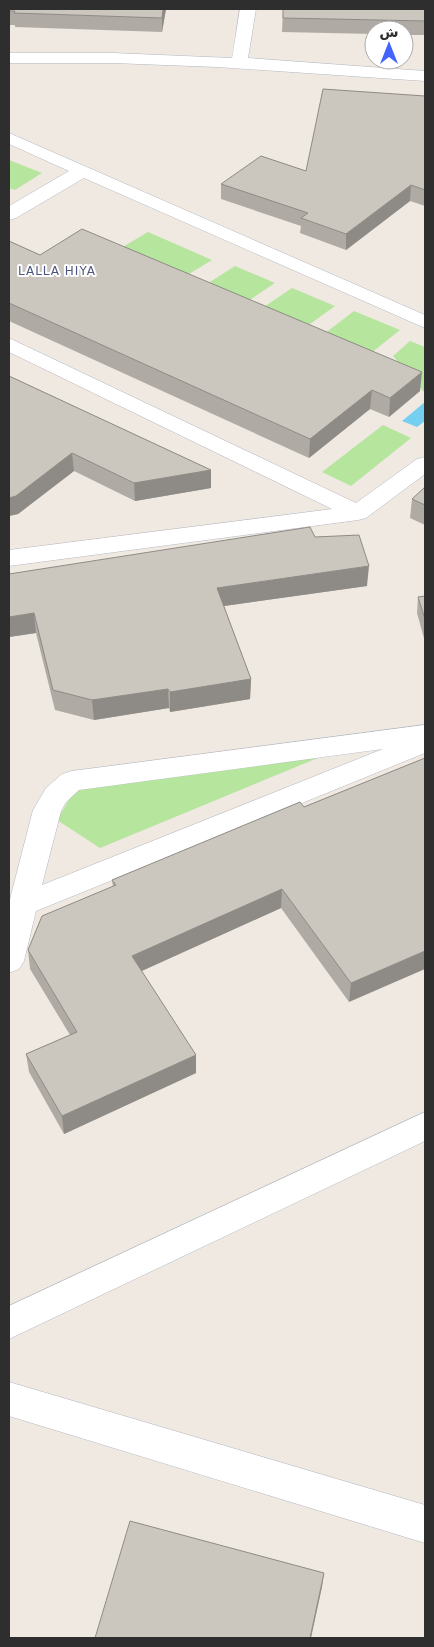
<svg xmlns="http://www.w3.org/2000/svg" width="434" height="1647" viewBox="0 0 434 1647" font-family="'DejaVu Sans',Vazirmatn,sans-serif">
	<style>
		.green { fill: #b6e59e }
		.water { fill: #75cff0 }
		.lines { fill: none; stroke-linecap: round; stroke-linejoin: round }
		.minor-casing { stroke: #b4b7c1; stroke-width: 1 }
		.minor { fill: #fff; fill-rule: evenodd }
		.wall { fill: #afaba4 }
		.shaded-wall { fill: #8e8b86 }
		.building { fill: #cbc7bf; stroke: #8e8b86 }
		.labels { text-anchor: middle; stroke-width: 4; stroke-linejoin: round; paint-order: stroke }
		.far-neighbourhood-label { font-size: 12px; letter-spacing: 1px; fill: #4d5680; stroke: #fff }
	</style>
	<rect width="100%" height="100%" fill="#efe9e1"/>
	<g class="green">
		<path d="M9 160 42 173 15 190 9 188Z"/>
		<path d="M148 232 212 260 174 283 111 254Z"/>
		<path d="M235 266 275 283 239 307 199 289Z"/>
		<path d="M292 288 335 306 299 332 255 313Z"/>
		<path d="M354 311 400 330 371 353 324 334Z"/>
		<path d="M410 341 425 347V393L393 356Z"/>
		<path d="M383 425 411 438 351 486 322 472Z"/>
		<path d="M337 750 100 848 57 820 77 786Z"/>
	</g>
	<path class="water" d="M425 402V421L417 427 402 421Z"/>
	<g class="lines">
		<g class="minor-casing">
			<g id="minor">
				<path d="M240 9H256L248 58 425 71V81L217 67 113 63H9V53H113L232 58Z"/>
				<path d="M9 133 425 315V328L84 178 16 218 9 220V206L69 171 9 144Z"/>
				<path d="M9 338 356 503 417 459 425 457V474L366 518 358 520 9 566V550L332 509 9 352Z"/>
				<path d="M425 725V753L36 911 24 961 19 969 9 973V903L33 810 46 788 62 774 72 771ZM383 749 42 885 61 811 66 802 79 790Z"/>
				<path d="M425 1112V1141L9 1339V1306Z"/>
				<path d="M9 1382 425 1505V1543L9 1416Z"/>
			</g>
		</g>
		<use href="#minor" class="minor"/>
	</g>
	<g class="wall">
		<path d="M9 9H166L162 32 15 27V25H9Z"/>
		<path d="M283 9H425V35H404V30H374V34L282 32Z"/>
		<path d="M425 96V206L410 201 346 250 300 233 301 226 221 199V184L306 171Z"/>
		<path d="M9 241 40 255 420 391 389 417 370 409 309 458 9 321Z"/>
		<path d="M9 376 211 470V488L135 501 74 471 18 514 9 516Z"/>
		<path d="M425 487V525L410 518 412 499Z"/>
		<path d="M315 537 367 586 224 606 251 679 250 699 170 712 169 708 94 720 55 710 36 633 9 637V574Z"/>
		<path d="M425 596V642L417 613 418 597Z"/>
		<path d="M425 758 349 1002 281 908 141 971 196 1073 64 1134 29 1072 26 1054 70 1035 30 969 28 950 113 887 112 880 304 807Z"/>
	</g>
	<g class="shaded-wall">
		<path d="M163 9H166L162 32V18Z"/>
		<path d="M411 185 410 201 346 250V234Z"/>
		<path d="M422 372 420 391 389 417 390 398Z"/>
		<path d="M372 390 370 409 309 458 310 439Z"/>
		<path d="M72 453 74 471 18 514 9 516V498Z"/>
		<path d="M211 470V488L135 501 134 483Z"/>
		<path d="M369 566 367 586 217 607V588Z"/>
		<path d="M34 613 36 633 9 637V617Z"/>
		<path d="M251 679 250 699 170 712V692Z"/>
		<path d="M168 689 169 708 94 720 92 700Z"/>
		<path d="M282 889 281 908 133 975 132 956Z"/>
		<path d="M425 951V969L349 1002 351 983Z"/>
		<path d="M196 1055V1073L64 1134 62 1116Z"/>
		<path d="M324 1573 322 1587 311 1638H310Z"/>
	</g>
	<g class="building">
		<path d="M9 9H163L162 18 14 13 15 11H9Z"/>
		<path d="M283 9H425V21L283 18Z"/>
		<path d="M323 89 425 96V190L411 185 346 234 301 218 308 213 221 184 261 156 306 171Z"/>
		<path d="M82 229 422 372 390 398 372 390 310 439 9 303V241L40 255Z"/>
		<path d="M9 376 211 470 134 483 72 453 16 496 9 498Z"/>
		<path d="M425 487V505L412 499Z"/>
		<path d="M310 527 315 537 359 535 369 566 217 588 251 679 170 692 168 689 92 700 53 690 34 613 9 617V574Z"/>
		<path d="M425 596V619L418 597Z"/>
		<path d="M425 758V951L351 983 282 889 132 956 196 1055 62 1116 26 1054 77 1032 28 950 42 916 116 885 112 880 300 802 304 807Z"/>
		<path d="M130 1521 324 1573 310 1638H95Z"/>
	</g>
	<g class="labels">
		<g class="far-neighbourhood-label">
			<text x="57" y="275">LALLA HIYA</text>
		</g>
	</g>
	<rect width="434" height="1647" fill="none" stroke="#2e2e2e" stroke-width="20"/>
	<g transform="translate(389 45)"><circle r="24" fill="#ffffff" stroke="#ababab"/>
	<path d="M0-4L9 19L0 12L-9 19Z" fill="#4264fb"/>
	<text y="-8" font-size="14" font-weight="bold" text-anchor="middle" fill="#2e2e2e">ش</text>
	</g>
</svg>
